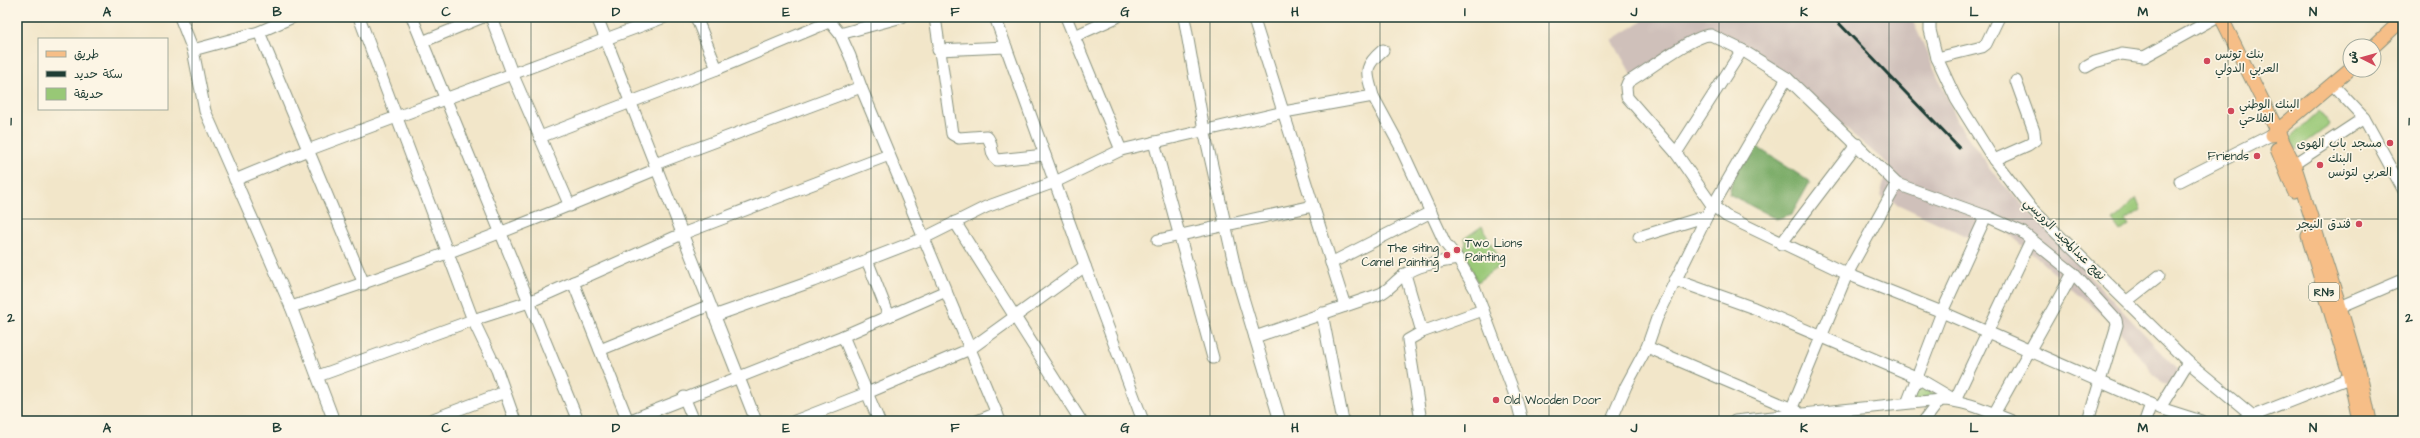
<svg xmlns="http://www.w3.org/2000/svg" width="2420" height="438" viewBox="0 0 2420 438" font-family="'Architects Daughter','Playpen Sans Arabic',sans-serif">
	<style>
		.industrial { fill: #cfc0ba }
		.green { fill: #98c876; stroke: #5c8255 }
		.forest { fill: #7aac67; stroke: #4c744e }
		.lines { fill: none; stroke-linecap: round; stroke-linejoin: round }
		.minor-casing { stroke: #88927e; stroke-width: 13 }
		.major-casing { stroke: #88927e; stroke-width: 15 }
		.minor { stroke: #fff; stroke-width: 11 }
		.major { stroke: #f6be87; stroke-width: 13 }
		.rail { stroke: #1f3d34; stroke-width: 3 }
		.grid { fill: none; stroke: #1f3d34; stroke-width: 1; stroke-opacity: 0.55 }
		.poi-dot { fill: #d1495b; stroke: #fcf5e5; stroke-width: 1.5 }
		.labels { text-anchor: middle; stroke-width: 3.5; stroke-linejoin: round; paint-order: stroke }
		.shield { fill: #fcf5e5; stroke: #617469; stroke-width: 1 }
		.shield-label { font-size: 11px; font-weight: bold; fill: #1f3d34 }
		.poi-label { font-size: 12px; fill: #1f3d34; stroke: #fcf5e5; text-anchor: start }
		.street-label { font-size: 12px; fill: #1f3d34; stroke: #fcf5e5 }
		.neatline { fill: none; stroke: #1f3d34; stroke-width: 1.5 }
		.grid-label { font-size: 13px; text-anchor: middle; font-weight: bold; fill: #1f3d34 }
	</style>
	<rect width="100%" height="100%" fill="#fcf5e5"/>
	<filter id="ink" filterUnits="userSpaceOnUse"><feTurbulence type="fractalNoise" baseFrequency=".025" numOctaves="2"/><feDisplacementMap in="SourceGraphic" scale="8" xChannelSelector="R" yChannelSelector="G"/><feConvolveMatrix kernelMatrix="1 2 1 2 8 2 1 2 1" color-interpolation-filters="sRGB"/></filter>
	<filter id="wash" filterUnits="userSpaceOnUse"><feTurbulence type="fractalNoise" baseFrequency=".012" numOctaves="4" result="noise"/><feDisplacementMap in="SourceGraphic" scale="16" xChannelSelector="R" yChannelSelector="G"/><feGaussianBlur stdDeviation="0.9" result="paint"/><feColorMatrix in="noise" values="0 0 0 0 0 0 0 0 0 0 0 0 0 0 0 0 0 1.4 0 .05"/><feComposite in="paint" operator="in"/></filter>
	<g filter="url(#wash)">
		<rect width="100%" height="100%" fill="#f2e6c9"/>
		<path class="industrial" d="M1648 17H1911L1961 128 2002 183 2181 373 2172 387 2161 383 2114 325 1985 213 1972 239 1880 196 1889 165 1792 84 1704 28 1633 77 1612 40Z"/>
		<g class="green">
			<path d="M2319 111 2330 125 2296 150 2289 139Z"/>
			<path d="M2136 198 2141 210 2126 220 2129 225 2120 232 2112 221C2123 215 2126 206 2136 198Z"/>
			<path d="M1482 226 1502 264 1477 282 1463 249 1466 244 1465 238Z"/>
			<path d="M1918 383 1943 400H1913Z"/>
		</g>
		<path class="forest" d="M1754 145 1810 182 1792 214 1776 219 1729 194 1733 177Z"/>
	</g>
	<g filter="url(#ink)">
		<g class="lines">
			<g class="minor-casing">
				<g id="minor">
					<path d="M180 17 193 50 205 111 291 307 334 421"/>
					<path d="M359 17 473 320 529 302 682 234 889 155"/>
					<path d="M412 17 578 421"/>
					<path d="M491 17 512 73 570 206"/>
					<path d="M597 17 756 421"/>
					<path d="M696 17 717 69"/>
					<path d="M826 17 840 34 850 56 861 87 1000 421"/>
					<path d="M935 17 952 134 959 138 986 136C994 142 989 154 997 160L1045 155"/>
					<path d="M995 17 1006 47"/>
					<path d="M1066 17 1121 150"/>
					<path d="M1184 17 1204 130 1238 281 1280 421"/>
					<path d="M1253 17 1345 306"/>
					<path d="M1930 17V30L1937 58 1956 99 1994 160 2032 209 2188 362 2259 421"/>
					<path d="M259 32 364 284"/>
					<path d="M840 34 902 17"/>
					<path d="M1075 36 1117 17"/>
					<path d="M422 42 483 17"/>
					<path d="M193 50 259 32 293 17"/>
					<path d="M1937 58 1982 47 1986 44 1999 17"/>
					<path d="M2086 67 2095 62 2122 54 2144 57 2213 19"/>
					<path d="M1373 96 1400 146 1445 243 1458 259 1475 289 1516 398 1522 421"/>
					<path d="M2364 118 2403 189"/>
					<path d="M540 137 717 69 829 22"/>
					<path d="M1154 142 1213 358"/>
					<path d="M1676 153 1742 50"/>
					<path d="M1994 160 2028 145 2035 140 2034 131 2016 81"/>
					<path d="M655 164 861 87"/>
					<path d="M2294 164 2364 118 2333 85"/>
					<path d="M235 180 308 150 665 17"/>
					<path d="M2180 181 2271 135"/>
					<path d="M955 222 1081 421"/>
					<path d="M1639 237 1707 216"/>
					<path d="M1158 240 1313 206"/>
					<path d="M1781 244 1857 144"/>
					<path d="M867 260 889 316"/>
					<path d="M1331 263 1431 212"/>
					<path d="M1085 266 1143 421"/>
					<path d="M1405 274 1422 332"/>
					<path d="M1675 280 1754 308 1916 377 1955 400 2031 240"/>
					<path d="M573 282 628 421 843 336 946 291"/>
					<path d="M2127 301 2159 276"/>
					<path d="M291 307C415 268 536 220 657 169"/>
					<path d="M2340 307 2403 280"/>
					<path d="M1322 313 1343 421"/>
					<path d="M714 316 813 281 924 238 986 207 1055 182 1121 150 1284 112 1373 96C1367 72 1362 68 1383 50"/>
					<path d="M843 336 879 421"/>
					<path d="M1255 337 1380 294C1390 289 1395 281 1404 275 1419 264 1441 262 1458 259"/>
					<path d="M1647 347 1797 411"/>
					<path d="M600 350 710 305"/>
					<path d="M318 376 473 320 497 370 515 421"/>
					<path d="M684 397 694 421"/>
					<path d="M1908 401 1942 312 1986 216"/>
					<path d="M2160 408 2188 362"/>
					<path d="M1791 410 1847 274 1897 184"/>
					<path d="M428 421 505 392"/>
					<path d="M795 421 867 393 970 349 1085 266 1006 47 938 50"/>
					<path d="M977 421 997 413"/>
					<path d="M1421 421 1408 340 1422 332 1483 310"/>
					<path d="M1611 421 1626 386 1647 347 1657 318 1707 216 1787 78"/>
					<path d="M1735 421 1940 400C1966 400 1989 412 2012 421"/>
					<path d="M1924 421 1940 400"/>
					<path d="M1990 421 2073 273"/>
					<path d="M2088 421 2117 325 2116 320 2073 273 2022 232 1986 216 1897 184 1787 78 1742 50 1711 35C1694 34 1646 72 1628 82L1626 87 1627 97 1676 153 1712 205 1726 216 1847 274 1942 312 2160 408 2201 421"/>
					<path d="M2145 421 2151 404"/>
					<path d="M2240 421 2357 375"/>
				</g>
			</g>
			<g class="major-casing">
				<g id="major">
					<path d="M2221 17 2294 164 2340 307 2360 374 2370 421"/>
					<path d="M2374 46 2403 19"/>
					<path d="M2272 135 2350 69"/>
					<path d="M2277 149 2294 191"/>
					<path d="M2308 236 2350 377 2359 421"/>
				</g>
			</g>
			<use href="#minor" class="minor"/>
			<use href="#major" class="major"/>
			<path class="rail" d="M1833 17 1959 148"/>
		</g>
	</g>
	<path class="grid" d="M192 17V421M361 17V421M531 17V421M701 17V421M871 17V421M1040 17V421M1210 17V421M1380 17V421M1549 17V421M1719 17V421M1889 17V421M2059 17V421M2228 17V421M17 219H2403"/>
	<g class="poi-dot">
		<circle cx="2207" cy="61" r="4"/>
		<circle cx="2231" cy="111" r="4"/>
		<circle cx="2390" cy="143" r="4"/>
		<circle cx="2257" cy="156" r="4"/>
		<circle cx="2320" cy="165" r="4"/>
		<circle cx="2359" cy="224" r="4"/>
		<circle cx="1457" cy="250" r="4"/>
		<circle cx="1447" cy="255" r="4"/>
		<circle cx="1496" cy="400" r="4"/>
	</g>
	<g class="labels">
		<rect class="shield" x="2309" y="283" width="30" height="18" rx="3"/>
		<g class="shield-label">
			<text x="2324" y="296">RN3</text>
		</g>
		<g class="poi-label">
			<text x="2215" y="58">بنك تونس<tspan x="2215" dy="14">العربي الدولي</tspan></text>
			<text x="2239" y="108">البنك الوطني<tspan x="2239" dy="14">الفلاحي</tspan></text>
			<text x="2382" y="147" text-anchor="end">مسجد باب الهوى</text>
			<text x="2249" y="160" text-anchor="end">Friends</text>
			<text x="2328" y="162">البنك<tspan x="2328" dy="14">العربي لتونس</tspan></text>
			<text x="2351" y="228" text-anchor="end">فندق النيجر</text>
			<text x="1465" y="247">Two Lions<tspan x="1465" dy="14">Painting</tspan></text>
			<text x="1439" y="252" text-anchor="end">The siting<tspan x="1439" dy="14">Camel Painting</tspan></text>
			<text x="1504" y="404">Old Wooden Door</text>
		</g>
		<g class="street-label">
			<text transform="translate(2065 239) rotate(45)" y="4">نهج عبدالمجيد الرويسي</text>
		</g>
	</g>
	<rect width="2420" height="438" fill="none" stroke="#fcf5e5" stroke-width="44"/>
	<rect x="38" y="38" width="130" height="72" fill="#fcf5e5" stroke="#a4ab9e"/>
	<rect x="46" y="51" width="20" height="6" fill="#f6be87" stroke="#a4ab9e"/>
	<text x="74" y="58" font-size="12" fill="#1f3d34">طريق</text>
	<rect x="46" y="71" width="20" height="6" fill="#1f3d34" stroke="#a4ab9e"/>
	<text x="74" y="78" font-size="12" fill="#1f3d34">سكة حديد</text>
	<rect x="46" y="88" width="20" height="12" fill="#98c876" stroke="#a4ab9e"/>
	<text x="74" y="98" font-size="12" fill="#1f3d34">حديقة</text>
	<g transform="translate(2362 58) rotate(276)"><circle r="19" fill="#fcf5e5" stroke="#a4ab9e"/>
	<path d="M0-3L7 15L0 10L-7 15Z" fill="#d1495b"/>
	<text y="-6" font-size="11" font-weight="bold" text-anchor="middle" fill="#1f3d34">ش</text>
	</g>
	<rect x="22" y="22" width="2376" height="394" class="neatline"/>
	<g class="grid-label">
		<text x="107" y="16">A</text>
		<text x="277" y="16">B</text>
		<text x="446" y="16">C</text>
		<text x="616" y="16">D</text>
		<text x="786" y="16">E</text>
		<text x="955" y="16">F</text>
		<text x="1125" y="16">G</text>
		<text x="1295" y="16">H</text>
		<text x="1465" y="16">I</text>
		<text x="1634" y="16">J</text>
		<text x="1804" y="16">K</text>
		<text x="1974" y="16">L</text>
		<text x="2143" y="16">M</text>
		<text x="2313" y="16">N</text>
		<text x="11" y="125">1</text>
		<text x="2409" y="125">1</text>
		<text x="11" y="322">2</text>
		<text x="2409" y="322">2</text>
		<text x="107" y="432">A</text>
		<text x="277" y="432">B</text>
		<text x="446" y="432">C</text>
		<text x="616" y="432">D</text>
		<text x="786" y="432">E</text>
		<text x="955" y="432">F</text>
		<text x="1125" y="432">G</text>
		<text x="1295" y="432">H</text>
		<text x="1465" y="432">I</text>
		<text x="1634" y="432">J</text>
		<text x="1804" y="432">K</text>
		<text x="1974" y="432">L</text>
		<text x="2143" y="432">M</text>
		<text x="2313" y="432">N</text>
	</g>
</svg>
